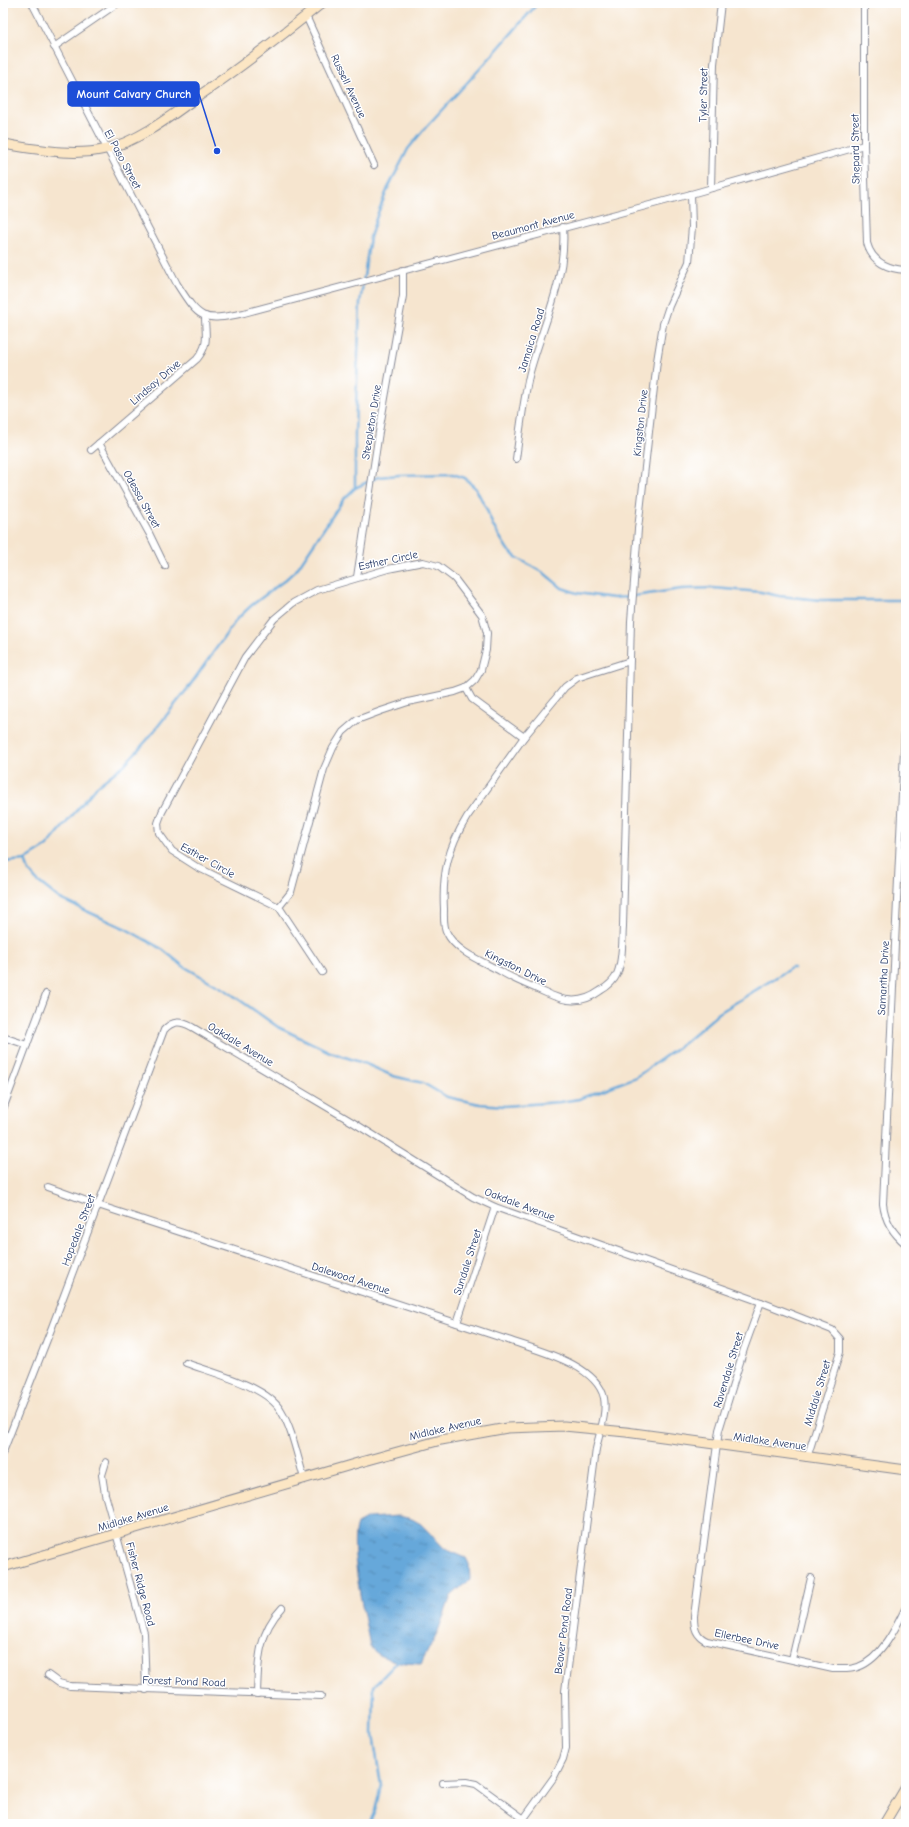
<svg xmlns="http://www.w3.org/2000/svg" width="909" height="1827" viewBox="0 0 909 1827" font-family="'Comic Neue',sans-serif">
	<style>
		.water { fill: url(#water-ripples); stroke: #406c9c }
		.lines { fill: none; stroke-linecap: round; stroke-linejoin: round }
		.stream { stroke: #66a8da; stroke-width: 2.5 }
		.street-casing { stroke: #888a96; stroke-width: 8 }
		.secondary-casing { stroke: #888a96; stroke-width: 11 }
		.street { stroke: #fff; stroke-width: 6 }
		.secondary { stroke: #fce6c4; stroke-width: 9 }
		.labels { text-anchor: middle; stroke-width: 3; stroke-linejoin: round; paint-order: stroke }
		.street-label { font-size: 11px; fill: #1b2f5e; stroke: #fff }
		.leader { fill: none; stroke: #1d4ed8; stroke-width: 1.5 }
		.callout-dot { fill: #1d4ed8; stroke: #fff; stroke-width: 1.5 }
		.callout { fill: #1d4ed8; stroke: #1d4ed8; stroke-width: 1.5 }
		.callout-label { font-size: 12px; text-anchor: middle; font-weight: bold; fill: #fff }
	</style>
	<defs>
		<pattern id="water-ripples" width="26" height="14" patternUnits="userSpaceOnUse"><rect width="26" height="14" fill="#66a8da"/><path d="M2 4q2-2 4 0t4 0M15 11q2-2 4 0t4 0" fill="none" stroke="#5389b4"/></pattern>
	</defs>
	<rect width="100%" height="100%" fill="#fff"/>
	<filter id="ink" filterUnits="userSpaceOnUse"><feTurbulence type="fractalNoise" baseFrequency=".025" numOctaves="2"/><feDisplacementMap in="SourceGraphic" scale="8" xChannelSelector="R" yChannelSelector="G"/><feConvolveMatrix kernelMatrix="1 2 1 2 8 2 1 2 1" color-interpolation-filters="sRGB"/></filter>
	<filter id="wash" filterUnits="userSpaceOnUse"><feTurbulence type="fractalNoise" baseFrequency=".012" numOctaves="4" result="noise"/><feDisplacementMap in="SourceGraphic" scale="16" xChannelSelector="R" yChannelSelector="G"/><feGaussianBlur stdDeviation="0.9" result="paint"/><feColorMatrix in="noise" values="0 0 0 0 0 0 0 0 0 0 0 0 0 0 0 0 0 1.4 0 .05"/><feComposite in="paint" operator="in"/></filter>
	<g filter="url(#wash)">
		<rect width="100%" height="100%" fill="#f6e5cf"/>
		<path class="water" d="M399 1516 412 1519 421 1524 445 1549 466 1558 469 1564 470 1579 451 1596 438 1631 421 1664C405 1664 379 1660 370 1646 365 1619 348 1547 357 1524L368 1518Z"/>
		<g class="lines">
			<g class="stream">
				<path d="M355 488V433L360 303 370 237 378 213 388 188 408 149 426 127 488 60 538 3"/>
				<path d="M25 860 29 871 36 880 60 899 126 929 162 949 183 966 227 991 278 1027 330 1052 366 1064 393 1076 423 1083 447 1097 480 1104 504 1106 560 1102 579 1099 636 1077 684 1043 719 1013 791 968H794"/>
				<path d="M3 862 25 860 47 846 96 787 124 765 147 740 188 688 237 619 252 605 285 580 297 569 343 500 355 488 378 477 399 475 453 474 465 478 476 489 487 510 493 526 508 550 516 557 544 573 562 588 577 593 613 598 628 597 681 589 713 588 761 592 779 596 821 600H906"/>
				<path d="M369 1824 375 1811 381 1785 373 1734 374 1686 399 1660"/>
			</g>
		</g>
	</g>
	<g filter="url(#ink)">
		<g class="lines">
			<g class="street-casing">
				<g id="street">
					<path d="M32 3 177 284C200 320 202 322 244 313L691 194 864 145"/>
					<path d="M864 3V145L867 243C872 262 887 269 906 270"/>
					<path d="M306 16 374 165"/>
					<path d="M54 47 118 3"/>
					<path d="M711 188 714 64 721 3"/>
					<path d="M99 443 149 533 165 566"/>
					<path d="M91 450 197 359C210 343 205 335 205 316"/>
					<path d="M516 459C520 430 523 401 530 372 543 324 567 279 563 227"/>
					<path d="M357 577 379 432 403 296V270"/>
					<path d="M630 661 589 674 577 678 565 687 524 737 467 817C448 848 442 873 444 909 444 917 443 926 447 933 456 952 482 961 500 971 511 978 523 983 535 988 558 999 577 1008 600 991 607 987 614 981 617 974 623 960 622 942 623 926L631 621 638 529 657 361 663 324 669 306 689 262 692 227 691 194"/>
					<path d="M466 688 472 699 524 737"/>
					<path d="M906 706 883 1204C885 1221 892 1233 906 1244"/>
					<path d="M279 907 291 892 324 769 333 748 343 732 357 720 381 711 408 702 455 692 466 688 475 680 481 670 486 650 487 633 482 615 454 578 438 566 423 562 388 569 317 590 293 603 274 619 245 657 162 812 158 823 159 833 172 851 197 867 279 907 322 972"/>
					<path d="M3 1037 27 1045"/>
					<path d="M3 1109 46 994"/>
					<path d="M48 1187 98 1205 508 1340C536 1350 597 1364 604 1398 607 1414 599 1434 596 1449L565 1691 566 1748 563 1759 554 1777 520 1824"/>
					<path d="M761 1302 744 1349 719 1430 694 1616C694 1628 696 1636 707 1641L833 1669C841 1669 850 1670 858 1667 881 1659 896 1628 906 1607"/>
					<path d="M457 1323 495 1207"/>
					<path d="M186 1363C213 1373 267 1386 281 1411 293 1431 297 1456 304 1478"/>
					<path d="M3 1452 52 1327 164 1030C173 1020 181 1021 192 1027L354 1123 473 1197 495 1207 761 1302 832 1330 840 1339V1352L807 1458"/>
					<path d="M106 1462 102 1475 105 1494 144 1633 146 1690"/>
					<path d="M792 1659 811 1578"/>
					<path d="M48 1675 59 1683 70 1686 321 1696"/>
					<path d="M257 1694C258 1662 258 1633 282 1608"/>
					<path d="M443 1783 466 1782 476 1784 524 1819"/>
				</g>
			</g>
			<g class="secondary-casing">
				<g id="secondary">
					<path d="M3 144C36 149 73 157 106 149 138 141 167 119 193 100 237 70 280 37 322 3"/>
					<path d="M3 1567 361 1462 441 1440 507 1428 564 1426 626 1432 906 1470"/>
					<path d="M884 1824 906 1787"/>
				</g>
			</g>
			<use href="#street" class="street"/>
			<use href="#secondary" class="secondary"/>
		</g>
	</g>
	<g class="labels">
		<g class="street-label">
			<text transform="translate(349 86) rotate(65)" y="4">Russell Avenue</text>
			<text transform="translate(703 95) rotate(-89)" y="4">Tyler Street</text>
			<text transform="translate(855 149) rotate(-91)" y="4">Shepard Street</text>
			<text transform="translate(123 159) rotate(62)" y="4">El Paso Street</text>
			<text transform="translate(533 225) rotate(-15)" y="4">Beaumont Avenue</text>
			<text transform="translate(531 340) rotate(-73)" y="4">Jamaica Road</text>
			<text transform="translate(155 382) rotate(-41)" y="4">Lindsay Drive</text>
			<text transform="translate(371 422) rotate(-81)" y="4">Steepleton Drive</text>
			<text transform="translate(640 423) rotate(-84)" y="4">Kingston Drive</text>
			<text transform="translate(142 499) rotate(61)" y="4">Odessa Street</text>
			<text transform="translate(388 560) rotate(-12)" y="4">Esther Circle</text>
			<text transform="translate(208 860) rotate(29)" y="4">Esther Circle</text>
			<text transform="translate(516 967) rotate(26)" y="4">Kingston Drive</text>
			<text transform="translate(883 978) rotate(-87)" y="4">Samantha Drive</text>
			<text transform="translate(241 1044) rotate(31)" y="4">Oakdale Avenue</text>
			<text transform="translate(520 1204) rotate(21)" y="4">Oakdale Avenue</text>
			<text transform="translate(78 1230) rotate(-69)" y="4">Hopedale Street</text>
			<text transform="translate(467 1262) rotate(-72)" y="4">Sundale Street</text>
			<text transform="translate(351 1278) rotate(18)" y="4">Dalewood Avenue</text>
			<text transform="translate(728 1370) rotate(-73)" y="4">Ravendale Street</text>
			<text transform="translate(817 1393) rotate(-73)" y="4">Middale Street</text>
			<text transform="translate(445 1428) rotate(-13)" y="4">Midlake Avenue</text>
			<text transform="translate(770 1441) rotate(8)" y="4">Midlake Avenue</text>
			<text transform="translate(133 1517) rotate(-17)" y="4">Midlake Avenue</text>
			<text transform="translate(141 1584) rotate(75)" y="4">Fisher Ridge Road</text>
			<text transform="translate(563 1631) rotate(-83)" y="4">Beaver Pond Road</text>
			<text transform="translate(747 1639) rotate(12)" y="4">Ellerbee Drive</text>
			<text transform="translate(184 1681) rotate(2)" y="4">Forest Pond Road</text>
		</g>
	</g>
	<path class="leader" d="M217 151L199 94"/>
	<circle class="callout-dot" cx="217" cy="151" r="4"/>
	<rect class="callout" x="68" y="82" width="131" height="24" rx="4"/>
	<g class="callout-label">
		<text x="134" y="98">Mount Calvary Church</text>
	</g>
	<rect width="909" height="1827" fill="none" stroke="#fff" stroke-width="16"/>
</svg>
